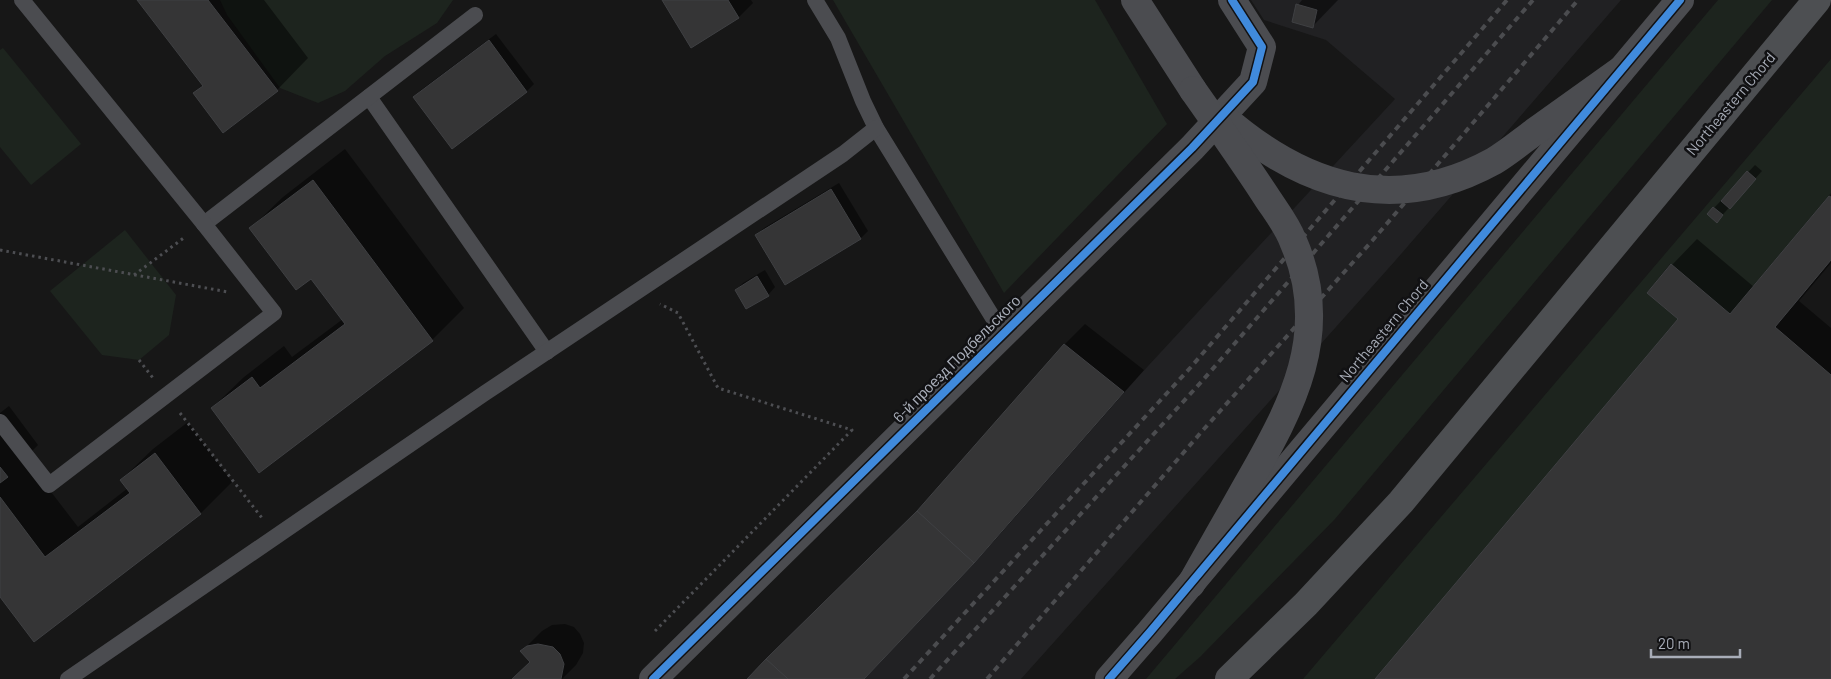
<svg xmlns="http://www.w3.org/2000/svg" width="1831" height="679" viewBox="0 0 1831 679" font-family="Barlow,sans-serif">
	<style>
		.built { fill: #212123 }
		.green { fill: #1d241e }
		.shadow { fill: #0007 }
		.building { fill: #353536; stroke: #3f4043 }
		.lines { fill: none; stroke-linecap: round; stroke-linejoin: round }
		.path { stroke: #4d4e52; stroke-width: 3; stroke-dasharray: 2.5 4; stroke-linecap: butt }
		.lane { stroke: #4b4c50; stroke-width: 16 }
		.street { stroke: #4b4c50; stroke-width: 28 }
		.primary { stroke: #4d4f52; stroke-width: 28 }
		.rail { stroke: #4b4c4f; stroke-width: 4; stroke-dasharray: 6 5; stroke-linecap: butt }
		.street-bridge { stroke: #4b4c50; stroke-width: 28 }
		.cycleway-casing { stroke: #111113; stroke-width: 11 }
		.cycleway { stroke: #408adc; stroke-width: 8 }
		.labels { text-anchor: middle; stroke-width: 5; stroke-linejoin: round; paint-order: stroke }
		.street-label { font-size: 15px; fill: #a8adb8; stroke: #111113 }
	</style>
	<rect width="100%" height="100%" fill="#171717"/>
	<path class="built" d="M1251 0H1621L1395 261 1021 679H864L974 563 1124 392 1395 99 1326 40 1264 20Z"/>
	<g class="green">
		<path d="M220 0H453L437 23 385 56 345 91 318 103 280 88 227 15Z"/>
		<path d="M833 0H1095L1167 124 1004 293Z"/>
		<path d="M1718 0H1772L1335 519 1200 657 1175 679H1146Z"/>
		<path d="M3 48 81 144 31 185 0 147V50Z"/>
		<path d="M1831 59V193L1730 314 1670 264 1647 293 1678 319 1375 679H1303Z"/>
		<path d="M125 230 176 295 169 335 139 360 102 355 50 291Z"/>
	</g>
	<g class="shadow">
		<path d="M139 0H264L308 58 277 90 195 93 204 85Z"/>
		<path d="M663 0H751L753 3 739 17 692 46Z"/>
		<path d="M1302 0H1338L1312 27 1298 5Z"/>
		<path d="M496 34 534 84 527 91 414 97 421 90Z"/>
		<path d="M345 149 464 308 432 340 259 471 212 408 244 377 284 346 292 357 343 319 311 277 251 228 283 197Z"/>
		<path d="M1755 165 1762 171 1717 221 1714 208Z"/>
		<path d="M839 183 868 231 861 238 785 283 756 235 764 228Z"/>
		<path d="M1831 195V263L1799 301 1831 328V679H1377L1680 319 1672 265 1697 239 1754 287Z"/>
		<path d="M765 270 775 287 768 295 747 308 736 290 743 283Z"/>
		<path d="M1085 324 1144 370 994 541 864 679H748L921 509 1065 344Z"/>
		<path d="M9 406 38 445 25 458 78 527 128 488 121 480 153 449 188 422 232 482 201 513 0 595V413Z"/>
		<path d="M565 624 574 627 580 634 584 643 583 653 576 665 562 679H514L531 661 522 651 542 631 552 625Z"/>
	</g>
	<g class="building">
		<path d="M137 0H208L278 91 223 133 193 93 203 86Z"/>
		<path d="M662 0H728L739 18 691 48Z"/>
		<path d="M1296 4 1317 10 1313 28 1292 22Z"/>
		<path d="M489 40 527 92 452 149 413 97Z"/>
		<path d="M1747 171 1756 179 1730 209 1721 201Z"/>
		<path d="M313 180 433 341 259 473 211 408 252 377 260 388 345 324 311 279 296 290 249 228Z"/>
		<path d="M831 189 861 239 785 285 755 235Z"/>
		<path d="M1829 196 1831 197V260L1775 327 1831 375V679H1375L1678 319 1647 293 1671 264 1730 314Z"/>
		<path d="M1713 207 1723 215 1717 223 1707 214Z"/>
		<path d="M757 276 769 296 746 309 735 290Z"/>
		<path d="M1064 344 1124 392 974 563 917 511Z"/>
		<path d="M155 453 201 514 34 642 0 597V497L45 557 130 493 120 480Z"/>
		<path d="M0 467 8 477 0 483Z"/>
		<path d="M917 511 974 563 864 679H788L766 659Z"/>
		<path d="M538 644 553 647 560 654 564 664 561 679H512L530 662 520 651 527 646Z"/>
		<path d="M766 659 788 679H747Z"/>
	</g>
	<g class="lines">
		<g class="path">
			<path d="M0 250 228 292"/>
			<path d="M134 275 185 237"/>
			<path d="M139 360 153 378"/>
			<path d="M180 413 262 518"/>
			<path d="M655 631 852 430 718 388 678 313 660 304"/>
		</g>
		<g class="lane">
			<path d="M815 0 838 38 863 101 876 128 1003 334"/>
			<path d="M369 97 547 352"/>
			<path d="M204 224 475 15"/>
			<path d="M0 422 49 485 274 313 204 224 22 0"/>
			<path d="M68 679 485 393 843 154 876 128"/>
		</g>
		<g class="street">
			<path d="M1135 0 1193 90"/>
			<path d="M653 679 1192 148 1253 82 1262 47 1232 0"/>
			<path d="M1109 679 1150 632 1680 0"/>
		</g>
		<path class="primary" d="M1229 679 1306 604 1401 502 1817 0"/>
		<g class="rail">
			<path d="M904 679 1191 367 1507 0"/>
			<path d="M930 679 1203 380 1533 0"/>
			<path d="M987 679 1204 429 1372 241 1578 0"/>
		</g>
		<g class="street-bridge">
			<path d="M1222 116C1304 188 1394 216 1494 161 1509 152 1523 140 1537 130 1565 110 1593 90 1621 70"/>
			<path d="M1191 584C1210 551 1228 518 1247 485 1292 407 1333 332 1293 241 1286 223 1274 209 1264 193 1241 158 1217 124 1193 90"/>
		</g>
		<g class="cycleway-casing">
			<g id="cycleway">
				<path d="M653 679 1192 148 1253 82 1262 47 1232 0"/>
				<path d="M1109 679 1150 632 1680 0"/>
			</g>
		</g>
		<use href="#cycleway" class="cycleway"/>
	</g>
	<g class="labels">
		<g class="street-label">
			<text transform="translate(1731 104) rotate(-50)" y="5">Northeastern Chord</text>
			<text transform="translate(1384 331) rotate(-50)" y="5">Northeastern Chord</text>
			<text transform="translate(957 359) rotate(-45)" y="5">6-й проезд Подбельского</text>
		</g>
	</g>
	<path d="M1651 649v8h89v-8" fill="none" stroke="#a8adb8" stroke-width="2.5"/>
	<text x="1658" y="649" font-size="15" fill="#a8adb8" stroke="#111113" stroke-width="4" paint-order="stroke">20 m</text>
</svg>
